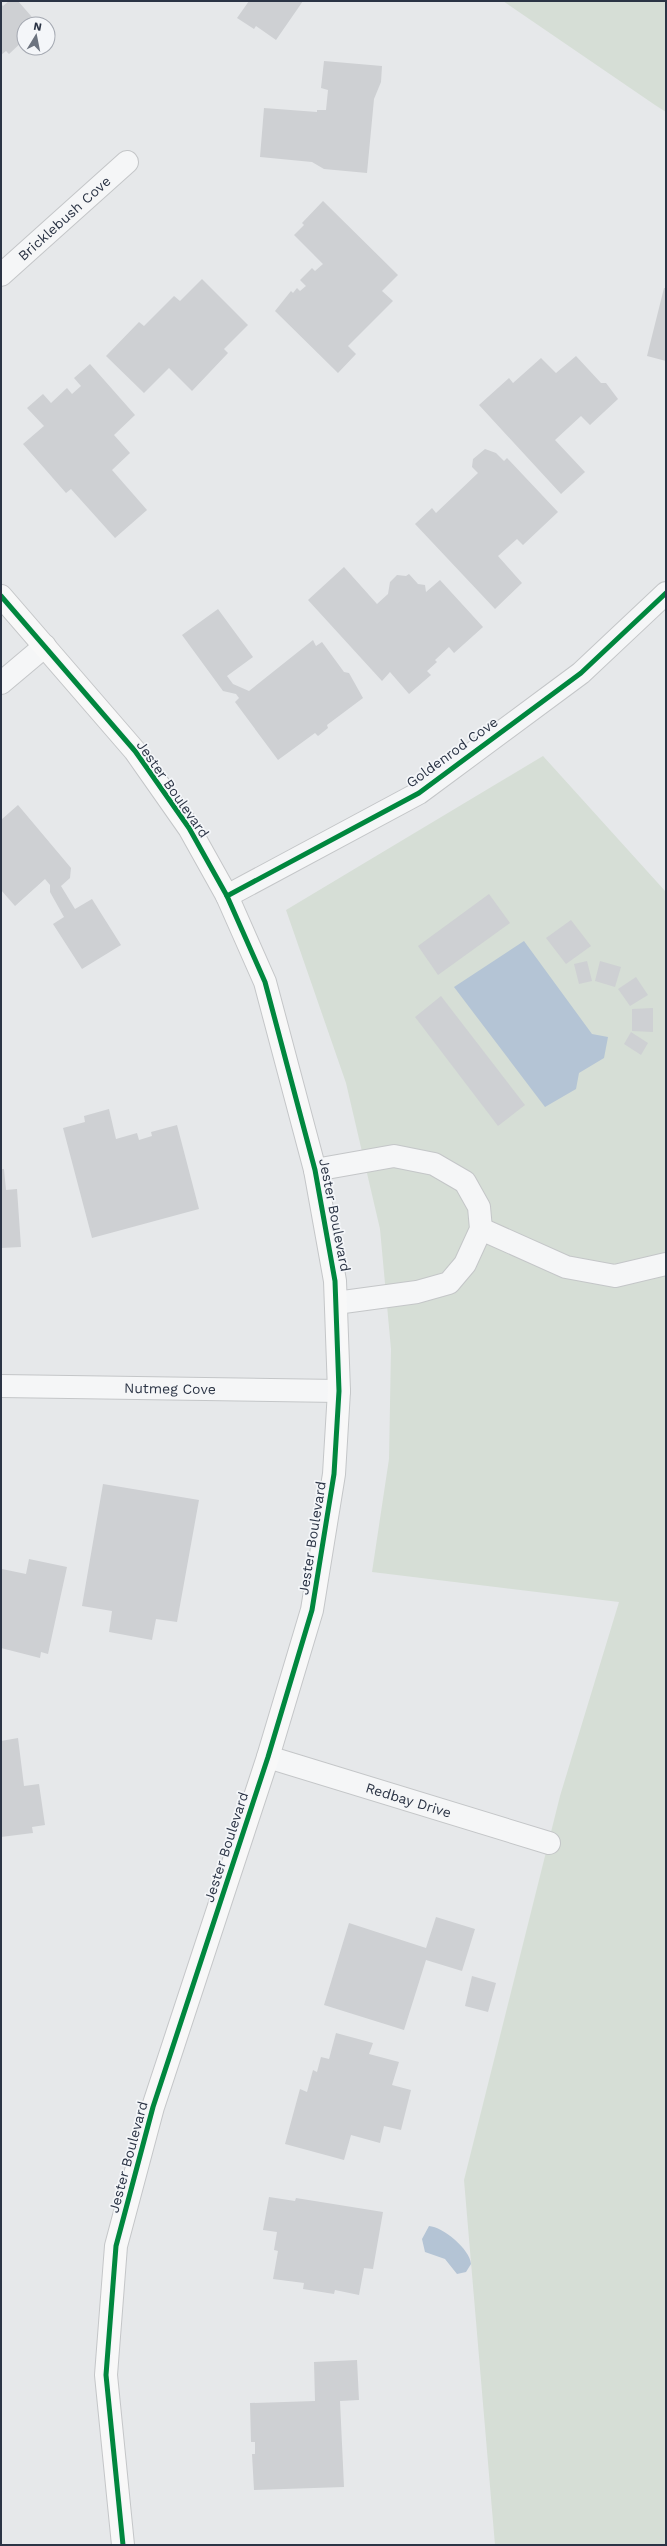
<svg xmlns="http://www.w3.org/2000/svg" width="667" height="2546" viewBox="0 0 667 2546" font-family="'Work Sans',sans-serif">
	<style>
		.green { fill: #d6ded6 }
		.water { fill: #b4c4d5 }
		.building { fill: #ced0d3 }
		.lines { fill: none; stroke-linecap: round; stroke-linejoin: round }
		.lane-casing { stroke: #c4c6c8; stroke-width: 24 }
		.street-casing { stroke: #c4c6c8; stroke-width: 24 }
		.secondary-casing { stroke: #c4c6c8; stroke-width: 24 }
		.lane { stroke: #f5f6f7; stroke-width: 22 }
		.street { stroke: #f5f6f7; stroke-width: 22 }
		.secondary { stroke: #f8f8f8; stroke-width: 22 }
		.cycleway-casing { stroke: #f4f6f9; stroke-width: 8 }
		.cycleway { stroke: #00873e; stroke-width: 5 }
		.labels { text-anchor: middle; stroke-width: 3.5; stroke-linejoin: round; paint-order: stroke }
		.street-label { font-size: 14px; fill: #2b3445; stroke: #f4f6f9 }
	</style>
	<rect width="100%" height="100%" fill="#e6e8ea"/>
	<g class="green">
		<path d="M503 1H666V112L655 105Z"/>
		<path d="M543 756 666 892V2545H495L464 2180 560 1796 619 1602 372 1572 389 1459 391 1349 380 1229 346 1083 286 910Z"/>
	</g>
	<g class="water">
		<path d="M524 941 592 1034 608 1037 604 1058 579 1073 576 1089 545 1107 454 987Z"/>
		<path d="M429 2226C443 2227 470 2249 471 2264L466 2272 457 2274 445 2259 425 2252 422 2239Z"/>
	</g>
	<g class="building">
		<path d="M9 1H18L38 24H24V40L9 54 6 51 1 55V4L3 6Z"/>
		<path d="M249 1H303L276 40 256 26 254 29 237 18Z"/>
		<path d="M324 61 382 66 381 82 374 99 367 173 324 169 312 162 260 157 264 108 317 112V110H326L328 90 321 88Z"/>
		<path d="M323 201 398 275 382 291 393 301 348 346 356 354 338 373 275 311 291 291 293 293 297 288 300 291 306 286 300 280 312 268 315 271 323 264 294 235 304 225 302 223Z"/>
		<path d="M202 279 248 325 224 349 228 353 192 391 169 368 144 393 106 356 139 322 144 326 174 296 180 301Z"/>
		<path d="M664 288H666V361L647 356Z"/>
		<path d="M576 356 601 383H606L618 399 590 425 581 416 555 440 585 472 561 494 479 405 509 378 513 383 541 358 556 373Z"/>
		<path d="M90 364 135 415 114 435 130 453 112 470 147 510 115 538 71 489 66 493 23 444 44 426 27 408 43 394 51 403 67 388 72 394 81 386 74 378Z"/>
		<path d="M485 449 496 453 504 461 507 458 558 512 523 545 517 539 498 556 522 583 495 609 415 524 432 508 436 513 478 473 472 467 473 459Z"/>
		<path d="M344 567 377 604 388 594 390 582 397 575 406 576 409 574 418 584 425 585 426 592 440 580 483 627 454 653 449 647 435 660 437 662 427 671 431 675 409 694 390 672 382 681 308 600Z"/>
		<path d="M218 609 253 657 227 676 233 684 249 691 313 640 316 646 322 642 344 672 349 673 363 698 327 725 328 728 318 736 315 733 278 760 235 702 239 698 236 694 223 691 182 635Z"/>
		<path d="M18 805 71 868 70 878 61 886 75 909 92 899 121 945 82 969 53 924 64 917 50 892V885L45 879 15 906 1 890V820Z"/>
		<path d="M489 894 510 923 438 975 418 946Z"/>
		<path d="M571 920 591 946 566 964 546 938Z"/>
		<path d="M587 961 592 981 579 984 574 964Z"/>
		<path d="M600 961 621 967 615 987 595 981Z"/>
		<path d="M636 977 648 995 630 1006 618 989Z"/>
		<path d="M441 996 525 1105 498 1126 415 1017Z"/>
		<path d="M653 1008V1032L632 1031V1009Z"/>
		<path d="M631 1032 648 1043 641 1055 624 1044Z"/>
		<path d="M109 1109 116 1139 137 1133 139 1140 152 1136 151 1132 177 1125 199 1209 92 1238 63 1128 85 1122 84 1116Z"/>
		<path d="M1 1169H4L6 1190 17 1189 21 1247 1 1248Z"/>
		<path d="M103 1484 199 1500 177 1622 156 1619 152 1640 109 1632 112 1611 82 1606Z"/>
		<path d="M29 1559 67 1567 48 1654 41 1652 40 1658 1 1648 2 1569 26 1574Z"/>
		<path d="M18 1738 24 1786 39 1784 45 1825 32 1827 33 1833 1 1837V1741Z"/>
		<path d="M436 1917 475 1929 462 1971 426 1960 404 2030 324 2005 349 1923 426 1948Z"/>
		<path d="M472 1976 496 1983 488 2012 465 2006Z"/>
		<path d="M336 2033 373 2043 369 2054 399 2062 392 2085 411 2090 401 2130 384 2126 380 2143 351 2135 344 2160 285 2144 300 2089 307 2092 313 2070 317 2072 321 2057 329 2059Z"/>
		<path d="M269 2197 295 2201 296 2198 383 2212 373 2269 364 2268 359 2295 335 2290 334 2294 303 2289 304 2283 273 2279 278 2251 274 2250 277 2232 263 2230Z"/>
		<path d="M357 2360 359 2400 340 2401 344 2487 254 2490 252 2454H255V2442H251L250 2403 315 2401 314 2362Z"/>
	</g>
	<g class="lines">
		<g class="lane-casing">
			<g id="lane">
				<path d="M315 1170 394 1156 434 1164 465 1182 479 1207 481 1229 465 1264 449 1283 417 1292 336 1303"/>
				<path d="M481 1229 566 1267 615 1276 666 1264"/>
			</g>
		</g>
		<g class="street-casing">
			<g id="street">
				<path id="s1" d="M1 275 127 162"/>
				<path d="M1 683 45 646"/>
				<path d="M227 896 419 793 581 673 666 593"/>
				<path id="s2" d="M1 1386 339 1391"/>
				<path id="s3" d="M268 1757 549 1843"/>
			</g>
		</g>
		<g class="secondary-casing">
			<path id="secondary" d="M1 596 135 751 189 828 227 896 265 982 315 1170 335 1281 339 1391 334 1474 312 1610 268 1757 153 2107 116 2246 106 2375 123 2545"/>
		</g>
		<use href="#lane" class="lane"/>
		<use href="#street" class="street"/>
		<use href="#secondary" class="secondary"/>
		<g class="cycleway-casing">
			<g id="cycleway">
				<path d="M1 596 135 751 189 828 227 896 265 982 315 1170 335 1281 339 1391 334 1474 312 1610 268 1757 153 2107 116 2246 106 2375 123 2545"/>
				<path d="M227 896 419 793 581 673 666 593"/>
			</g>
		</g>
		<use href="#cycleway" class="cycleway"/>
	</g>
	<g class="labels">
		<g class="street-label">
			<text dy="5" stroke="none"><textPath href="#s1" startOffset="85">Bricklebush Cove</textPath></text>
			<text transform="translate(452 752) rotate(-36)" y="5">Goldenrod Cove</text>
			<text transform="translate(173 789) rotate(55)" y="5">Jester Boulevard</text>
			<text transform="translate(335 1215) rotate(79)" y="5">Jester Boulevard</text>
			<text dy="5" stroke="none"><textPath href="#s2" startOffset="169">Nutmeg Cove</textPath></text>
			<text transform="translate(312 1538) rotate(-81)" y="5">Jester Boulevard</text>
			<text dy="5" stroke="none"><textPath href="#s3" startOffset="147">Redbay Drive</textPath></text>
			<text transform="translate(226 1847) rotate(-72)" y="5">Jester Boulevard</text>
			<text transform="translate(128 2157) rotate(-75)" y="5">Jester Boulevard</text>
		</g>
	</g>
	<rect width="667" height="2546" fill="none" stroke="#2b3445" stroke-width="4"/>
	<g transform="translate(36 36) rotate(10)"><circle r="19" fill="#f4f6f9" stroke="#a4a8b1"/>
	<path d="M0-3L7 15L0 10L-7 15Z" fill="#6c737f"/>
	<text y="-6" font-size="11" font-weight="bold" text-anchor="middle" fill="#2b3445">N</text>
	</g>
</svg>
